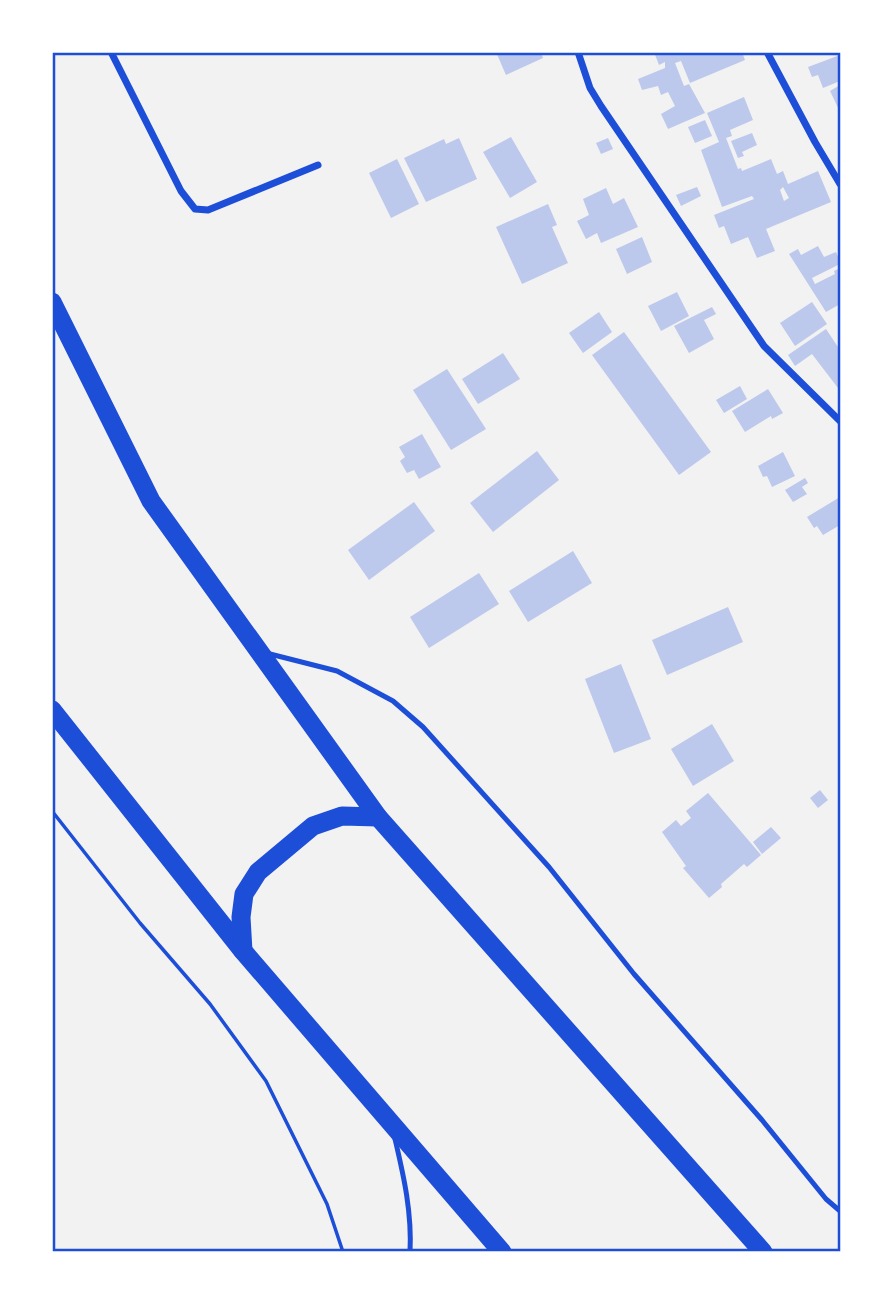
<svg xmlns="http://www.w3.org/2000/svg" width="893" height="1304" viewBox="0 0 893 1304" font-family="'Sofia Sans Condensed',sans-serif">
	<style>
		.building { fill: #bdc9ec; fill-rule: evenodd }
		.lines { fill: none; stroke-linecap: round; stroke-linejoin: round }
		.path { stroke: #1d4ed8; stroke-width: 3.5 }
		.service { stroke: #1d4ed8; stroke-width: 5 }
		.minor { stroke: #1d4ed8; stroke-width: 7 }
		.trunk { stroke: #1d4ed8; stroke-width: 19 }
		.neatline { fill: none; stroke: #1d4ed8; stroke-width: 2.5 }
	</style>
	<rect width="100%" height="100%" fill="#f2f2f2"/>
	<g class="building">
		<path d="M496 52H541L543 58 506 75Z"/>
		<path d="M654 52H677L678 54 683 52H742L745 60 690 83 681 61 675 63 684 86 689 84 705 113 668 129 661 114 675 106 668 92 661 95 658 86 642 90 638 79 665 68V62L659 65Z"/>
		<path d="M840 55V81L823 88 818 75 812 77 808 67Z"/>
		<path d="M840 85V112L830 91Z"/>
		<path d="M744 97 753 120 730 130 732 136 726 138 738 169 741 168 742 171 771 159 777 174 783 171 788 184 818 171 831 202 766 229 775 251 757 258 748 237 731 244 724 226 719 228 714 215 754 199 752 196 722 207 701 150 719 142 707 113ZM783 187 789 198 784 201 780 190Z"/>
		<path d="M705 120 712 136 695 143 688 127Z"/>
		<path d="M752 133 757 145 742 152 744 156 738 158 731 141Z"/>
		<path d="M511 137 537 182 510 198 483 152Z"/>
		<path d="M459 138 477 179 426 202 404 158 444 139 446 144Z"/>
		<path d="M608 138 613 149 601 154 596 143Z"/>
		<path d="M397 159 419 204 391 218 369 173Z"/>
		<path d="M697 187 701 196 681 206 676 195Z"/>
		<path d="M606 188 613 204 624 198 638 227 601 243 597 233 586 239 577 221 589 215 583 199Z"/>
		<path d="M548 204 557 225 552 227 568 263 522 284 496 227Z"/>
		<path d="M642 237 652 262 627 274 616 249Z"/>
		<path d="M818 246 824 257 836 252 840 261V264L812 278 815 284 835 274 834 271 840 268V304L826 312 789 254 798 249 801 255Z"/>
		<path d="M677 292 689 316 661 331 648 306Z"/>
		<path d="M812 302 827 324 795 346 780 323Z"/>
		<path d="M712 307 716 314 704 320 714 339 689 353 674 326Z"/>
		<path d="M599 312 612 332 583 353 569 333Z"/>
		<path d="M826 329 840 350V386L838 388 812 354 795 366 788 355Z"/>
		<path d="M624 332 711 452 679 475 592 355Z"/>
		<path d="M503 353 520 379 478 404 462 379Z"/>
		<path d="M447 369 486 429 451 450 413 390Z"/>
		<path d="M740 386 747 399 724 413 716 400Z"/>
		<path d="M768 389 783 413 772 419 771 416 745 432 732 411Z"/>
		<path d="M422 434 441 467 419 479 414 470 407 473 400 461 405 457 399 447Z"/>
		<path d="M537 451 559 480 493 532 470 503Z"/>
		<path d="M783 452 795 476 772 487 767 476 763 477 758 466Z"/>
		<path d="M805 478 808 483 802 487 807 494 793 502 785 490Z"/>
		<path d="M840 497V525L823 535 817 526 814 528 807 517Z"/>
		<path d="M414 502 435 531 369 580 348 550Z"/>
		<path d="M573 551 592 583 528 622 509 591Z"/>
		<path d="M479 573 499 604 429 648 410 617Z"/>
		<path d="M728 607 743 642 667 675 652 640Z"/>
		<path d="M621 664 651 739 614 753 585 679Z"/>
		<path d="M712 724 734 761 693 786 671 749Z"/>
		<path d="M820 790 828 800 818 808 810 798Z"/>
		<path d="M708 793 761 855 747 867 744 864 721 884 722 887 709 898 683 868 686 866 662 832 676 820 681 826 691 818 686 811Z"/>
		<path d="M771 827 781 838 762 854 753 842Z"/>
	</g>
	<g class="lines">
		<path class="path" d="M52 811 140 923 210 1004 266 1081 327 1204 343 1252"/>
		<g class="service">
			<path d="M270 654 337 671 393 701 423 727 549 867 634 974 762 1120 826 1199 840 1211"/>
			<path d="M395 1139C404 1177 412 1213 410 1252"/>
		</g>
		<g class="minor">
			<path d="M111 52 181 191 195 209 208 210 318 165"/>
			<path d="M578 52 590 88 601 106 764 346 840 421"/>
			<path d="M767 52 815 142 840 184"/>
		</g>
		<g class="trunk">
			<path d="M52 302 151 501 378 817 763 1252"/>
			<path d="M52 710 243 951 502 1252"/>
			<path d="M243 951 241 917 244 894 258 872 313 826 342 816 378 817"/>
		</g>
	</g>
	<rect width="893" height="1304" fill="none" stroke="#ffffff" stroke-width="108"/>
	<rect x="54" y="54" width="785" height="1196" class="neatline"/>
</svg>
